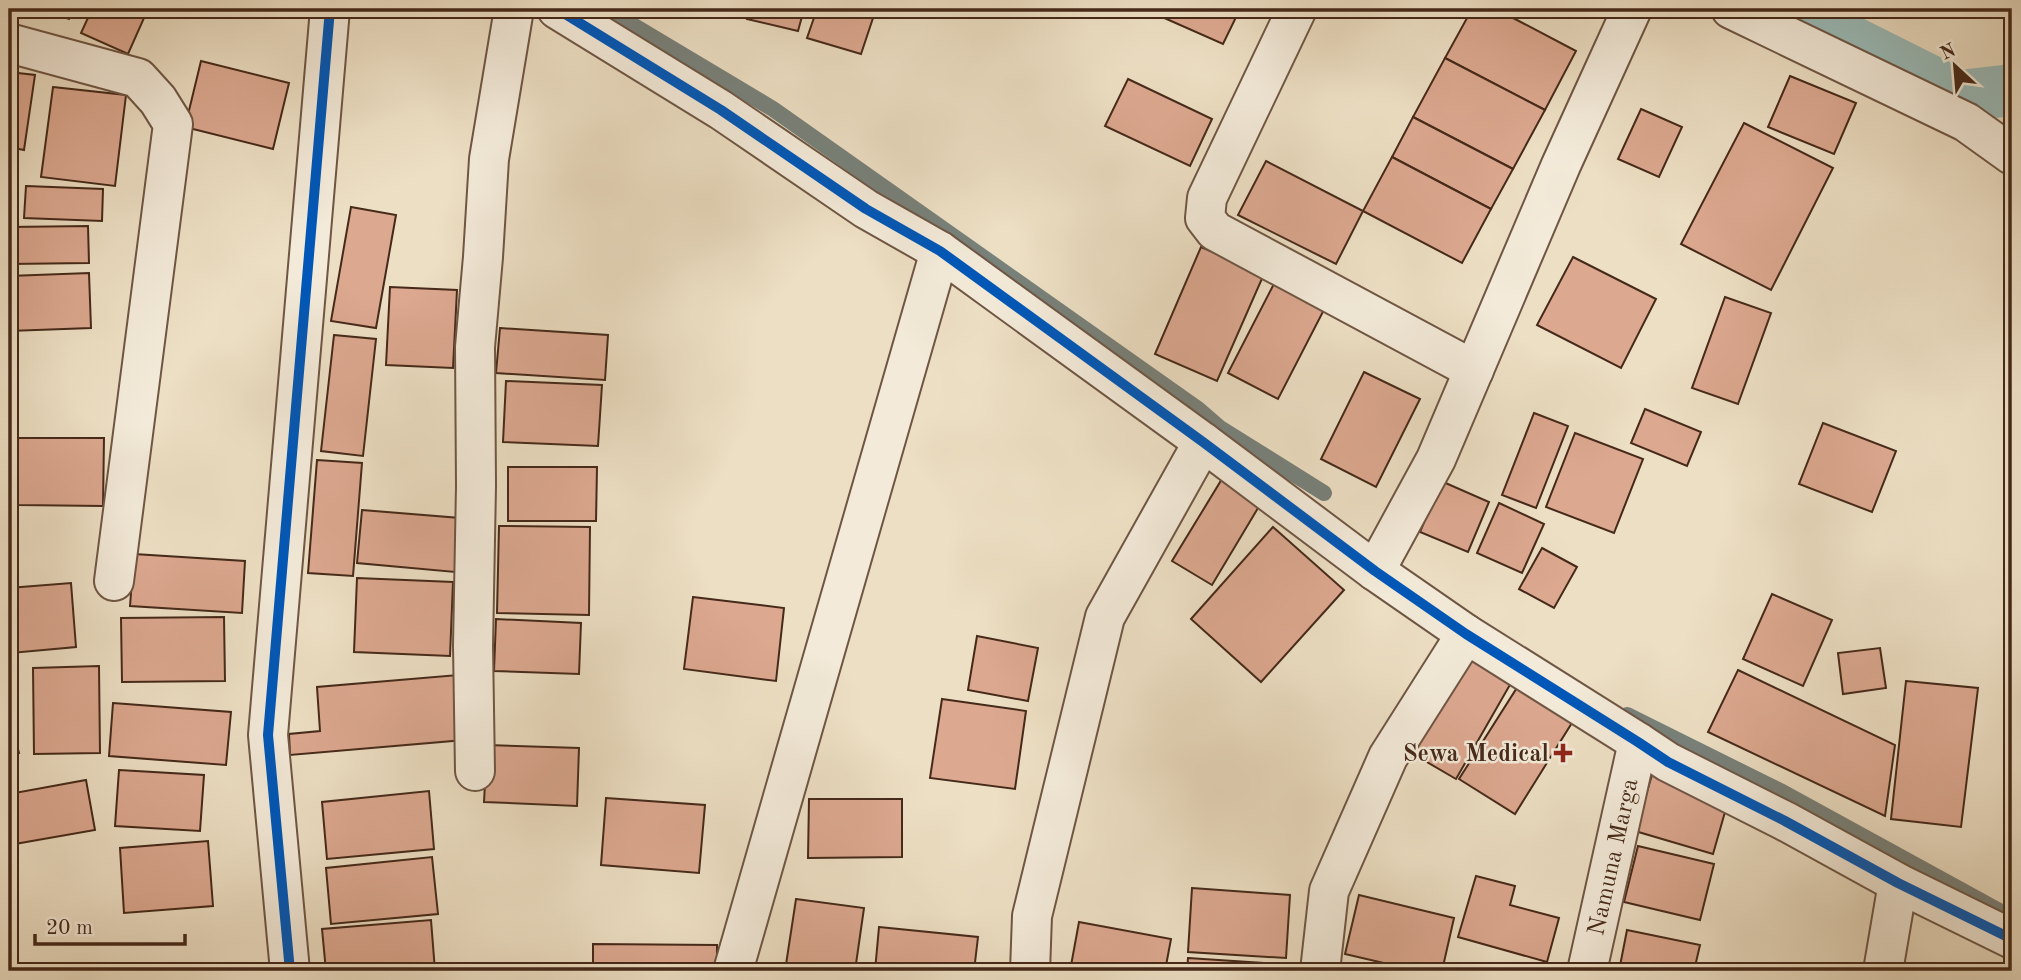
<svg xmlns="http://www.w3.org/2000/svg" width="2021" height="980" viewBox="0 0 2021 980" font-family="'Old Standard TT',serif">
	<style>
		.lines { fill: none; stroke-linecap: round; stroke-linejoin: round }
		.stream { stroke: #78817a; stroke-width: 16 }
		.canal { stroke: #9abcba; stroke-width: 52 }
		.building { fill: #dca890; stroke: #452919; stroke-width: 2 }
		.street-casing { stroke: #6f5644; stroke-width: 42 }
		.street { stroke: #f3ead9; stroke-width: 38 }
		.cycleway-casing { stroke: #f3ead9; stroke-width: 15 }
		.cycleway { stroke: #0057b8; stroke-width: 10 }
		.poi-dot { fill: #8f2418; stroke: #f3ead9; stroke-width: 2.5 }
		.labels { text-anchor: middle; stroke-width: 5; stroke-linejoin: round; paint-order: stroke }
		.poi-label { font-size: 24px; font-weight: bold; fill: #452919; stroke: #f3ead9; text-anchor: end }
		.street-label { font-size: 24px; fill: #452919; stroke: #f3ead9 }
	</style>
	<rect width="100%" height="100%" fill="#eddfc4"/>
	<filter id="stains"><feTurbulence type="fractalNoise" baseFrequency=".00286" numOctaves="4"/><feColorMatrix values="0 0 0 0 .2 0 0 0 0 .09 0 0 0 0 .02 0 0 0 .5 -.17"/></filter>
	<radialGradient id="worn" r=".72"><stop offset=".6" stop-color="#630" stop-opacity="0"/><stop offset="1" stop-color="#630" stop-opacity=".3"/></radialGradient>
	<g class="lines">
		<g class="stream">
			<path d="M606 9 773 109 1198 409 1220 428 1324 493"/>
			<path d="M1627 715 1784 793 2012 918"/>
		</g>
		<path class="canal" d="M1786 9 1960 96 2012 90"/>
	</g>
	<g class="building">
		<path d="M43 9H73L69 19Z"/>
		<path d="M92 9H148L128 54 81 33Z"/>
		<path d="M750 9H804L798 31 747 19Z"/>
		<path d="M817 9H876L861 54 807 38Z"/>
		<path d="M1144 9H1240L1223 44Z"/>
		<path d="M1472 9H1496L1576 51 1545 110 1445 58Z"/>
		<path d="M1445 58 1545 110 1513 169 1413 117Z"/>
		<path d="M201 61 289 83 273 149 185 127Z"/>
		<path d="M9 72 35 75 24 150 9 147Z"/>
		<path d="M1790 76 1856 103 1834 154 1768 127Z"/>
		<path d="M1128 79 1212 119 1190 166 1105 126Z"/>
		<path d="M53 87 126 95 115 186 41 177Z"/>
		<path d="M1641 109 1682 127 1659 177 1618 159Z"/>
		<path d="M1413 117 1513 169 1491 209 1392 157Z"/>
		<path d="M1744 123 1833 168 1771 290 1681 244Z"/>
		<path d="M1392 157 1491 209 1462 263 1363 211Z"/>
		<path d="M1266 161 1363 211 1336 264 1238 215Z"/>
		<path d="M26 186 103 189 102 221 24 218Z"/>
		<path d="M351 207 396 215 376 328 331 321Z"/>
		<path d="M88 226 89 263 9 264V227Z"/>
		<path d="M1201 247 1264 274 1217 381 1155 354Z"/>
		<path d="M1573 257 1656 299 1621 368 1537 325Z"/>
		<path d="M89 273 91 328 9 331V276Z"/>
		<path d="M1278 276 1328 302 1278 399 1228 373Z"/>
		<path d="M390 287 457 290 453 368 386 365Z"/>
		<path d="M1725 297 1771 313 1738 404 1692 388Z"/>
		<path d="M500 328 608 335 605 380 496 373Z"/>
		<path d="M334 335 376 339 363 456 321 451Z"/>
		<path d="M1364 372 1420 399 1376 487 1321 459Z"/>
		<path d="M506 381 602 385 598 446 503 442Z"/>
		<path d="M1645 409 1701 432 1687 466 1631 443Z"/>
		<path d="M1534 413 1568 426 1536 508 1502 495Z"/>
		<path d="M1823 423 1896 451 1872 512 1799 484Z"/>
		<path d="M1575 433 1643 459 1614 533 1546 507Z"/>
		<path d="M18 438H104L103 506 18 505Z"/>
		<path d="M317 460 362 463 353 576 308 573Z"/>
		<path d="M508 467H597L596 521H508Z"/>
		<path d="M1225 474 1264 498 1212 585 1172 561Z"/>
		<path d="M1441 481 1489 502 1468 552 1420 532Z"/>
		<path d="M1499 503 1544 524 1522 573 1477 553Z"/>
		<path d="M362 510 460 518 455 572 357 563Z"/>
		<path d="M499 526 590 527 589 615 497 613Z"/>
		<path d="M1273 527 1344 590 1261 682 1191 619Z"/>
		<path d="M1542 548 1577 567 1554 608 1519 589Z"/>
		<path d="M134 554 245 561 242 613 130 606Z"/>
		<path d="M357 578 453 582 450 656 354 652Z"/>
		<path d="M71 583 76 647 11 653 9 588Z"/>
		<path d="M1772 594 1832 620 1803 686 1743 659Z"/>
		<path d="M693 597 784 608 776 681 684 669Z"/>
		<path d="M224 617 225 681 122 682 121 618Z"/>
		<path d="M496 619 581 623 579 674 494 671Z"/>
		<path d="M977 636 1038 648 1028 701 968 690Z"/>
		<path d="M1880 648 1886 688 1843 694 1838 653Z"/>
		<path d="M1467 649 1515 676 1456 779 1408 751Z"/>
		<path d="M99 666 100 753 34 754 33 668Z"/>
		<path d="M1738 670 1895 745 1885 816 1708 732Z"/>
		<path d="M458 675 464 740 290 755 289 734 320 731 317 687Z"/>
		<path d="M1906 681 1978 688 1961 827 1891 819Z"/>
		<path d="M1520 683 1575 718 1515 814 1459 779Z"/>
		<path d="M942 699 1026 711 1015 789 930 778Z"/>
		<path d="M113 703 231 712 226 765 109 756Z"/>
		<path d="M9 715 19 753 9 755Z"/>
		<path d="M487 745 579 748 577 806 484 802Z"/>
		<path d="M119 770 204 775 200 831 115 826Z"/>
		<path d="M1652 775 1729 798 1713 854 1635 831Z"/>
		<path d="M86 780 95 830 9 845V794Z"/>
		<path d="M429 791 434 849 327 859 322 802Z"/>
		<path d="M606 798 705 805 699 873 601 865Z"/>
		<path d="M809 799H902V857L808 858Z"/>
		<path d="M208 841 213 906 124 913 120 848Z"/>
		<path d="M1638 846 1714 864 1700 920 1624 902Z"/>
		<path d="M432 857 438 914 331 924 326 868Z"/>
		<path d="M1476 876 1515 886 1510 905 1559 918 1547 962 1458 937Z"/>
		<path d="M1192 888 1290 895 1286 958 1188 952Z"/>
		<path d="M1359 895 1454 918 1442 971H1418L1345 954Z"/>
		<path d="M796 899 864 908 855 971H785Z"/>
		<path d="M431 920 435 971H326L322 929Z"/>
		<path d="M1079 922 1171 939 1165 971H1070Z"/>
		<path d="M879 927 978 937 974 971H875Z"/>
		<path d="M1627 930 1700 945 1694 971H1619Z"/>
		<path d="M593 944 717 945V971H593Z"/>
		<path d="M1188 958 1281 964V971H1187Z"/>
	</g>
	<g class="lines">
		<g class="street-casing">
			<g id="street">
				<path d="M557 9 721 110 866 209 940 251 1203 442 1375 571 1466 634 1638 742 1668 762 1785 821 1898 883 2012 939"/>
				<path d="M1297 9 1207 198 1205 218 1215 231 1474 370"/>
				<path d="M1731 9 1966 122 2012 155"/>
				<path d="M9 43 138 78 158 100 173 124 114 581"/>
				<path d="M1375 571 1436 459 1561 165 1632 9"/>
				<path d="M475 771 473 646 476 486 475 347 483 257 489 159 514 9"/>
				<path d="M290 971 268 735 330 9"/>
				<path d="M733 971 940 251"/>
				<path d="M1030 971 1032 916 1105 617 1203 442"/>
				<path d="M1320 971 1329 891 1388 757 1466 634"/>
				<path id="s1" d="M1587 971 1638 742"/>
				<path d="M1883 971 1898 883"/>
			</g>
		</g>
		<use href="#street" class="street"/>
		<g class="cycleway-casing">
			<g id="cycleway">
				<path d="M557 9 721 110 866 209 940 251 1203 442 1375 571 1466 634 1638 742 1668 762 1785 821 1898 883 2012 939"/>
				<path d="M290 971 268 735 330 9"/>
			</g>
		</g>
		<use href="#cycleway" class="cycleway"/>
	</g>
	<path class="poi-dot" d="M1559.5 742.5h7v7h7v7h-7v7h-7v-7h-7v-7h7z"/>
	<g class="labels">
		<g class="poi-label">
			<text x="1549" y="761">Sewa Medical</text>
		</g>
		<g class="street-label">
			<text dy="8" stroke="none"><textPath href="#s1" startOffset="117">Namuna Marga</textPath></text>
		</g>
	</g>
	<rect width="2021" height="980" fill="none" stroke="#eddfc4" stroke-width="35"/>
	<rect x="10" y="10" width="2000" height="959" fill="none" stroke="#452919" stroke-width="3.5"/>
	<rect x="18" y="18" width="1986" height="945" fill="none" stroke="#452919" stroke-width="2"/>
	<g transform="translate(1955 66) rotate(334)" stroke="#f3ead9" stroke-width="5" paint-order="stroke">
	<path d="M0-5L12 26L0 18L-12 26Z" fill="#452919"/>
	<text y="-10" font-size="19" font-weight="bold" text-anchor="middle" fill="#452919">N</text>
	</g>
	<path d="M35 934v10h150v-10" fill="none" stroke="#452919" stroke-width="3.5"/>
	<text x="46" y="934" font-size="21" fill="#452919" stroke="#f3ead9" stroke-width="5" paint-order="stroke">20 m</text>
	<rect width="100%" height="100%" filter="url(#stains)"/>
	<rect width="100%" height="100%" fill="url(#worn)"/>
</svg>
